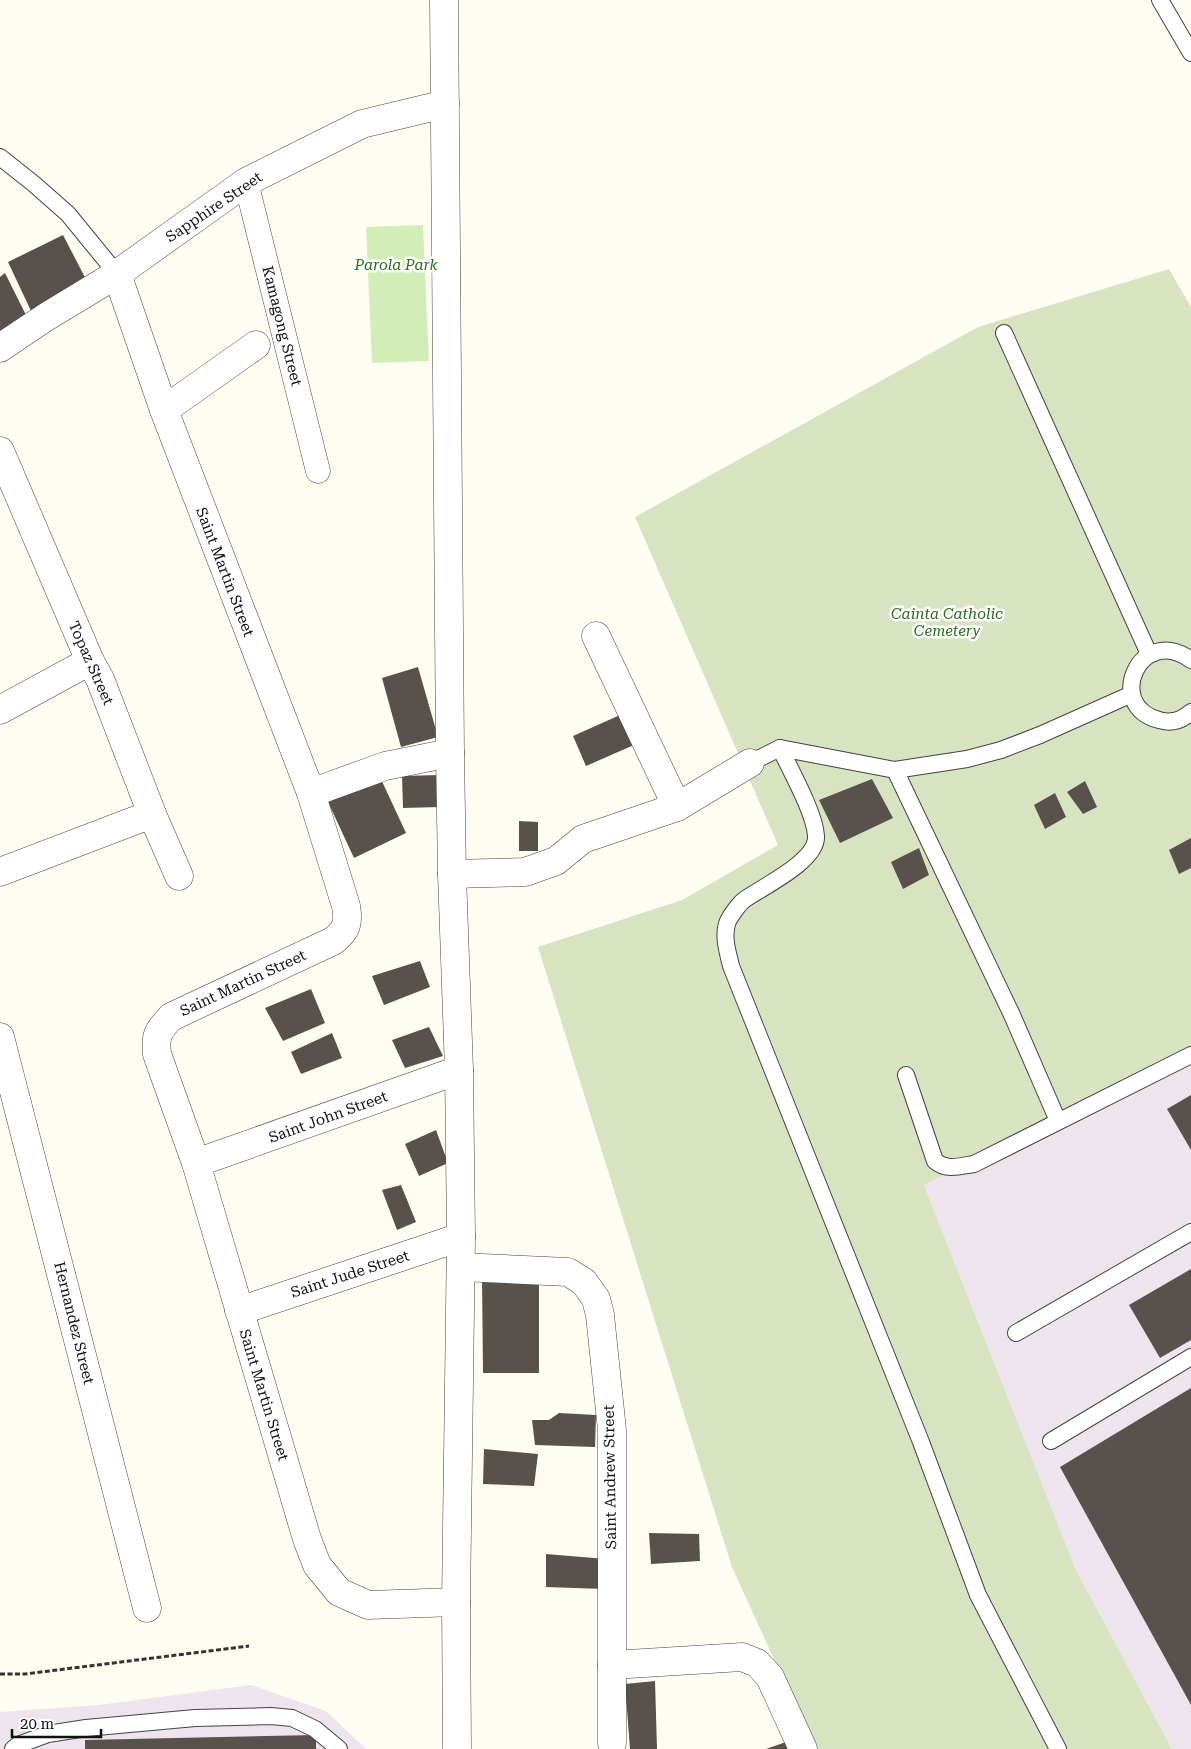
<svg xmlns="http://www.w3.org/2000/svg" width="1191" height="1749" viewBox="0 0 1191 1749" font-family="'Roboto Serif',serif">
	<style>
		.industrial { fill: #ede4ee }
		.green { fill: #d3edb9 }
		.cemetery { fill: #d8e4c1 }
		.building { fill: #59514b }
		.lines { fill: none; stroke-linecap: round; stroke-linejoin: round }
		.service-casing { stroke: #434343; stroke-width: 18 }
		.pedestrian-casing { stroke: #434343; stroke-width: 25 }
		.minor-casing { stroke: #434343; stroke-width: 29 }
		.path { stroke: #323232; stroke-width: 3; stroke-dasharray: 5 2.5; stroke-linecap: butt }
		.service { stroke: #fff; stroke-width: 16 }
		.pedestrian { stroke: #fff; stroke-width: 24 }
		.minor { stroke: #fff; stroke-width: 28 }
		.labels { text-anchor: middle; stroke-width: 5; stroke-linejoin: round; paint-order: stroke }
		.street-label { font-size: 15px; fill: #101010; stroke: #fff }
		.park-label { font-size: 15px; font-style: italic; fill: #2b6c1b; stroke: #fff }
	</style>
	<rect width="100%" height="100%" fill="#fffdf2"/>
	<g class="industrial">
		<path d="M1191 1051V1749H1172L1076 1570 924 1185Z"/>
		<path d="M251 1685 326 1711 366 1749H0V1712L99 1705Z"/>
	</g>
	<path class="green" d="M423 225 429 361 372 363 366 227Z"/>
	<path class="cemetery" d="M1169 269 1191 307V1051L924 1185 1076 1570 1172 1749H815L732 1567 538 947 682 900 778 845 635 517 978 327Z"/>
	<g class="building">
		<path d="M63 235 89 285 32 313 8 262Z"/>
		<path d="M5 273 29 321 0 340V277Z"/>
		<path d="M418 667 438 737 401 747 382 678Z"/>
		<path d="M620 715 634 745 586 766 573 736Z"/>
		<path d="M439 775 440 807 403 808 402 776Z"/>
		<path d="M380 777 406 833 354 858 328 802Z"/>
		<path d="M872 779 893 818 840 843 819 800Z"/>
		<path d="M1085 781 1097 807 1083 814 1067 792Z"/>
		<path d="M1055 793 1066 817 1045 829 1034 805Z"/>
		<path d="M519 821 538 822V851H519Z"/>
		<path d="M1191 838V868L1179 874 1169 850Z"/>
		<path d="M919 848 929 875 903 889 891 862Z"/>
		<path d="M420 961 430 987 384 1005 372 976Z"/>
		<path d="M311 989 325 1023 283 1041 265 1008Z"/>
		<path d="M429 1027 443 1056 405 1068 392 1040Z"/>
		<path d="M332 1033 342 1058 301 1074 291 1052Z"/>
		<path d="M1191 1095V1150L1167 1109Z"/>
		<path d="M436 1130 448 1163 419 1176 405 1144Z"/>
		<path d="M401 1185 416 1222 397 1230 382 1190Z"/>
		<path d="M1191 1269V1340L1160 1358 1129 1305Z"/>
		<path d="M482 1276H539V1373H483Z"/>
		<path d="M1191 1388V1705L1060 1467Z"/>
		<path d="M559 1413 596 1415 595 1447 535 1445 532 1420H549Z"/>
		<path d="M484 1449 538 1454 534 1486 483 1484Z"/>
		<path d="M649 1533 699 1534 700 1561 651 1564Z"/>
		<path d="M546 1554 606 1559 604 1589 546 1587Z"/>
		<path d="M655 1681 657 1749H630L625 1684Z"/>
		<path d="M316 1735V1749H85V1740Z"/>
		<path d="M786 1742 789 1749H766Z"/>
	</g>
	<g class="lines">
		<g class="service-casing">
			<g id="service">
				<path d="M1160 0 1191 53"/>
				<path d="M0 157 34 184 68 214 117 274"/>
				<path d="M1004 333 1149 654"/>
				<path d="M1191 660C1140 623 1104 706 1159 720 1171 724 1182 720 1191 712"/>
				<path d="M780 748C791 771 815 814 816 836 818 861 762 887 744 900 739 904 731 915 728 921 722 935 728 953 731 966L921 1442 978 1595 1058 1749"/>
				<path d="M750 763 780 748 895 770 967 759 1001 750 1040 735 1132 694"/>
				<path d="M895 770 1012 1015 1058 1121"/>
				<path d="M906 1075 935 1161C947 1171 960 1166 974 1164L1191 1055"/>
				<path d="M1016 1333 1191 1232"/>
				<path d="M1051 1441 1191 1357"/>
				<path d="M13 1749 18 1745 48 1734 86 1728 195 1718 271 1716 292 1718 315 1729 339 1749"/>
			</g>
		</g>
		<g class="pedestrian-casing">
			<path id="pedestrian" d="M246 182 318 471"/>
		</g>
		<g class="minor-casing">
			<g id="minor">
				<path d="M444 0 450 753 452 874 459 1070 461 1237 456 1602 457 1749"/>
				<path d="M117 274 164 410 311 793 346 906C349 923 347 930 333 941L171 1017C158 1031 155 1035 157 1054L196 1163 307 1539 317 1565 339 1592 368 1605 456 1602"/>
				<path d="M0 348 46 317 117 274 246 182 362 124 445 104"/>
				<path d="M164 410 256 345"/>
				<path d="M0 451 90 661 100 679 152 814 179 876"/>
				<path d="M596 636 677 807"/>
				<path d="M0 710 90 661"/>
				<path d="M311 793 385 766 450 753"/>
				<path d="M0 872 152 814"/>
				<path d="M452 874 525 872 556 861 583 839 677 807 750 763"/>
				<path d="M0 1037 147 1608"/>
				<path d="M196 1163 459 1070"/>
				<path d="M461 1267 568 1272 584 1282 596 1299 600 1315 612 1430V1743"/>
				<path d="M239 1311 461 1237"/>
				<path d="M612 1665 742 1657 757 1663 770 1677 803 1749"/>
			</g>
		</g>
		<path class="path" d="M0 1674H25L249 1646"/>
		<use href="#service" class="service"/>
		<use href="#pedestrian" class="pedestrian"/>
		<use href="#minor" class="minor"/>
	</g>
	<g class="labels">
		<g class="street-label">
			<text transform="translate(214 207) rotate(-34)" y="5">Sapphire Street</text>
			<text transform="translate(282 326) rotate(76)" y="5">Kamagong Street</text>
			<text transform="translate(225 572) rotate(69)" y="5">Saint Martin Street</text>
			<text transform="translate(91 663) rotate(66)" y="5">Topaz Street</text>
			<text transform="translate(243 983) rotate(-25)" y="5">Saint Martin Street</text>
			<text transform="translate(328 1117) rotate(-20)" y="5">Saint John Street</text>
			<text transform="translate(350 1274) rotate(-18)" y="5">Saint Jude Street</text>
			<text transform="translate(74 1323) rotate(76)" y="5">Hernandez Street</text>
			<text transform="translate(264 1395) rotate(73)" y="5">Saint Martin Street</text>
			<text transform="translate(610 1477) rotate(-91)" y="5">Saint Andrew Street</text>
		</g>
		<g class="park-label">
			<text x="396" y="270">Parola Park</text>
			<text x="947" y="619">Cainta Catholic<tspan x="947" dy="17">Cemetery</tspan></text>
		</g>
	</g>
	<path d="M12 1729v8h89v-8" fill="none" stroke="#101010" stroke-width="2.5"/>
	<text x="20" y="1729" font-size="15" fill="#101010" stroke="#ffffff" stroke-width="4" paint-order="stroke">20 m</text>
</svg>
